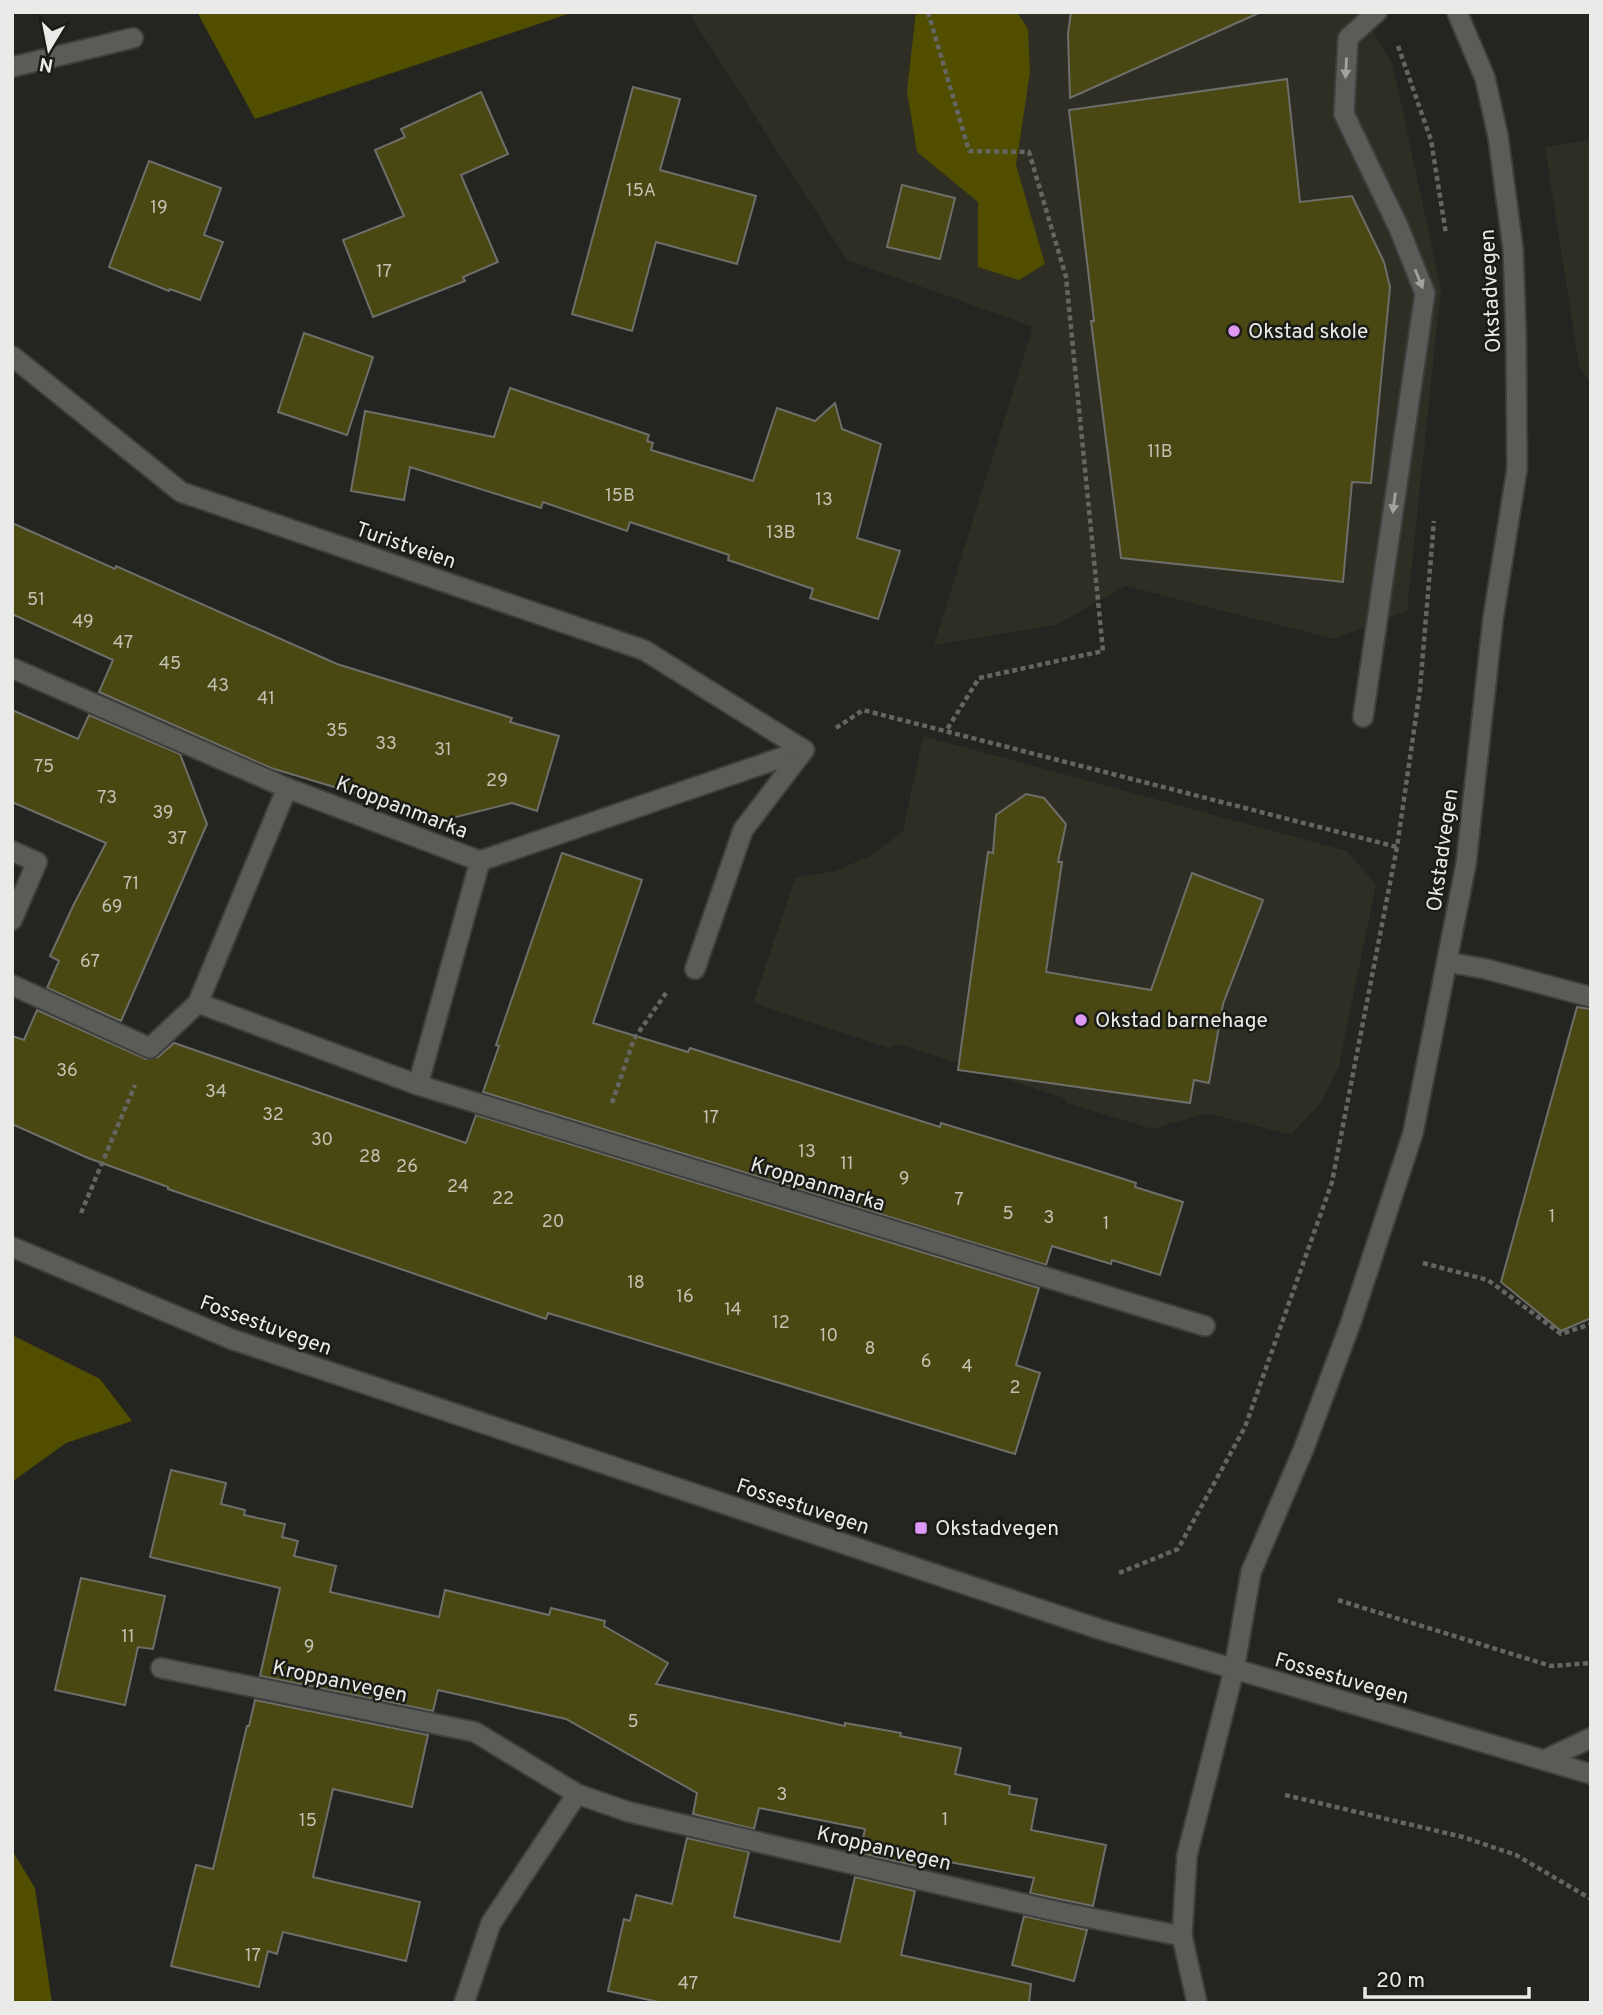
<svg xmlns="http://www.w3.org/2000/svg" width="1603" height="2015" viewBox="0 0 1603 2015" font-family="Overpass,sans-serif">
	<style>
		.built { fill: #2e2e25 }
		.green { fill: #514e00 }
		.building { fill: #494812; stroke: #6e6e6a; stroke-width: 2 }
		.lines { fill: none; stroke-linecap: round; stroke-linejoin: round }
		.service-casing { stroke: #3e3e3c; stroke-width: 23 }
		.minor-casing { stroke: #3e3e3c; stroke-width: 23 }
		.tertiary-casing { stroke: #3e3e3c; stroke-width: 23 }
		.secondary-casing { stroke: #3e3e3c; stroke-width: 23 }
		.path { stroke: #656562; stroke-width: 4.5; stroke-dasharray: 5 3.5; stroke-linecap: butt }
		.service { stroke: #5b5b57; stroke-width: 19 }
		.minor { stroke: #5b5b57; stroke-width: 19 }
		.tertiary { stroke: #5b5b57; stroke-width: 19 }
		.secondary { stroke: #5b5b57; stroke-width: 19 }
		.oneway { fill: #a2a2a0 }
		.poi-dot { fill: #dd99f3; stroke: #1b1b18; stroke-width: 2.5 }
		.labels { text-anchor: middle; stroke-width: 5; stroke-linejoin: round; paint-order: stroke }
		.number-label { font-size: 18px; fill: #c2c2b2 }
		.street-label { font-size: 21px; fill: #eaeae8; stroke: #1b1b18 }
		.poi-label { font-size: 21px; fill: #eaeae8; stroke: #1b1b18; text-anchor: start }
	</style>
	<rect width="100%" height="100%" fill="#242421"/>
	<g class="built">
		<path d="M688 12H1361L1393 66 1441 289 1407 611 1334 639 1126 586 1056 625 934 645 1033 327 847 260Z"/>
		<path d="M1591 140V384L1579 366 1545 147Z"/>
		<path d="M923 736 1347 851 1376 885 1339 1066 1320 1104 1291 1135 1207 1113 1152 1129 1067 1103 1064 1098 898 1044 889 1048 753 1003 795 878 835 871 872 855 903 831Z"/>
	</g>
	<g class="green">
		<path d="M197 12H574L255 119Z"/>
		<path d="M916 12H1017L1028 29 1030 72 1016 165 1045 264 1019 280 978 267V202L917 152 907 91Z"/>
		<path d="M12 1335 100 1379 132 1421 66 1443 12 1482Z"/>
		<path d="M12 1850 35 1888 52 2003H12Z"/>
	</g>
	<g class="building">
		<path d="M1071 12H1261L1070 98 1068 34Z"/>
		<path d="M1287 79 1300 202 1352 196 1384 262 1390 287 1371 483 1352 482 1343 582 1121 558 1091 321H1094L1069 110Z"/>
		<path d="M633 87 680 99 660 170 756 196 737 264 656 242 632 331 572 314Z"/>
		<path d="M481 92 508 154 461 175 498 262 463 277 465 281 373 317 343 240 404 216 375 150 405 137 401 129Z"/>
		<path d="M149 161 221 188 204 235 223 242 200 300 170 289 169 291 109 267Z"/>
		<path d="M902 185 955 198 940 259 887 247Z"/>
		<path d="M304 333 373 357 347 435 278 412Z"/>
		<path d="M510 388 649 435 647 441 653 443 651 450 753 481 777 408 815 421 835 403 842 429 881 444 857 538 900 551 878 619 810 598 813 589 728 560 729 555 630 522 627 531 543 502 541 508 410 467 404 500 351 491 365 411 494 437Z"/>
		<path d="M12 523 115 569 116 566 337 664 512 718 510 722 559 736 537 811 512 803 444 820 271 768 99 692 113 660 12 614Z"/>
		<path d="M12 710 78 739 89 715 180 754 207 824 121 1021 47 988 59 961 50 956 73 906 106 843 12 802Z"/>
		<path d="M1026 794 1044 798 1066 824 1058 862H1062L1046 972 1151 990 1192 873 1263 900 1223 1004 1209 1083 1194 1080 1190 1103 958 1070 988 852 993 853 996 815Z"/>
		<path d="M562 853 642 880 593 1023 688 1052 690 1048 940 1127 941 1123 1083 1166 1136 1183 1135 1187 1183 1202 1160 1275 1112 1260 1111 1264 1052 1246 1046 1265 483 1092 499 1046 496 1045Z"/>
		<path d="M1577 1007 1591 1009V1318L1561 1331 1501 1282Z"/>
		<path d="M37 1010 146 1059 158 1057 174 1043 466 1143 476 1115 1039 1288 1016 1365 1040 1373 1015 1454 548 1313 546 1319 168 1189V1187L88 1158 12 1124V1036L24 1040Z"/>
		<path d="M171 1470 226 1483 221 1504 245 1510 244 1515 285 1524 282 1537 298 1541 294 1556 336 1566 330 1592 439 1617 445 1590 549 1615 551 1608 605 1621 604 1626 668 1663 656 1684 845 1726V1723L901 1733 900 1736 961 1748 955 1774 1010 1786 1009 1794 1037 1799 1031 1830 1106 1845 1093 1906 1030 1893 1034 1878 923 1857 921 1867 860 1853 865 1829 759 1808 754 1829 693 1814 697 1793 566 1719 438 1690 433 1711 260 1676 280 1588 150 1557Z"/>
		<path d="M81 1578 165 1596 153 1649 138 1647 125 1705 55 1690Z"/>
		<path d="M255 1700 428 1735 412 1807 333 1789 313 1877 420 1902 406 1961 283 1932 277 1954 268 1951 259 1987 171 1966 196 1865 213 1869 247 1726H249Z"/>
		<path d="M687 1838 749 1852 734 1917 840 1942 855 1877 915 1891 901 1955 1031 1984 1029 2003H663L608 1991 624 1919 630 1921 636 1895 672 1904Z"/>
		<path d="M1024 1916 1087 1930 1074 1981 1012 1965Z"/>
	</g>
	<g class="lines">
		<g class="service-casing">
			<g id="service">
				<path d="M12 67 133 38"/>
				<path d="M12 668 287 788 480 861"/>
				<path d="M1363 717 1425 293 1398 226 1344 114 1348 38 1377 12"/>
				<path d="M12 851 37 862 12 920"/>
				<path d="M480 861 804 750"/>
				<path d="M1447 962 1486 969 1591 997"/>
				<path d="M695 969 743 830 804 750"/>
				<path d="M12 985 150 1048 198 1003 287 788"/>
				<path d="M198 1003 418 1085 1205 1326"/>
				<path d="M418 1085 480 861"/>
				<path d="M161 1668 475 1732 577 1794"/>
			</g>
		</g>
		<g class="minor-casing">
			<g id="minor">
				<path d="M12 356 181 492 644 650 804 750"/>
				<path d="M464 2003 491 1923 577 1794 629 1812 1055 1911 1182 1936"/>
				<path d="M1197 2003 1182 1936 1187 1855 1234 1670"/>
			</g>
		</g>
		<g class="tertiary-casing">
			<g id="tertiary">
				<path d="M12 1247 231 1339 1099 1629 1591 1774"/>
				<path d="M1234 1670 1251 1572 1304 1448 1350 1325 1413 1133 1466 864 1493 619 1517 469 1516 334 1513 249 1498 136 1485 78 1457 12"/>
			</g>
		</g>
		<g class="secondary-casing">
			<path id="secondary" d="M1544 1760 1591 1738"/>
		</g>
		<g class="path">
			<path d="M928 12 969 151 1029 152 1066 277 1103 651 979 678 946 731"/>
			<path d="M1398 46 1431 140 1446 234"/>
			<path d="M836 728 863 710 1397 847"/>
			<path d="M612 1103 634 1039 666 993"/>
			<path d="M81 1213 135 1085"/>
			<path d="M1423 1263 1488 1280 1561 1334 1591 1324"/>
			<path d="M1119 1573 1178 1549 1245 1427 1332 1182 1397 847 1420 689 1434 521"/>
			<path d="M1338 1600 1551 1666 1591 1663"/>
			<path d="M1285 1795 1463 1837 1516 1855 1591 1899"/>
		</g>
		<use href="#service" class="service"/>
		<use href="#minor" class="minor"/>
		<use href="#tertiary" class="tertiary"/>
		<use href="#secondary" class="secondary"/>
	</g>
	<defs><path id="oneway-solid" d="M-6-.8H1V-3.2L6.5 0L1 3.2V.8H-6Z" transform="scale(1.75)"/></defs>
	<g class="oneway">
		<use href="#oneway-solid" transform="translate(1346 68) rotate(93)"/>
		<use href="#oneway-solid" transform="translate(1419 279) rotate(68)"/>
		<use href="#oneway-solid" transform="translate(1394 503) rotate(98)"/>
	</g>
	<g class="poi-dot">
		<circle cx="1234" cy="331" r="7"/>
		<circle cx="1081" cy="1020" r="7"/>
		<rect x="914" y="1521" width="14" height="14" rx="3.5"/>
	</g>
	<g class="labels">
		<g class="number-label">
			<text x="641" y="196">15A</text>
			<text x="159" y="213">19</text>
			<text x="384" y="277">17</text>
			<text x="1160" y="457">11B</text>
			<text x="620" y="501">15B</text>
			<text x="824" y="505">13</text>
			<text x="781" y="538">13B</text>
			<text x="36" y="605">51</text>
			<text x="83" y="627">49</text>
			<text x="123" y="648">47</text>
			<text x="170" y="669">45</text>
			<text x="218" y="691">43</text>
			<text x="266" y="704">41</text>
			<text x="337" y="736">35</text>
			<text x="386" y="749">33</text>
			<text x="443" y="755">31</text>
			<text x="44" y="772">75</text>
			<text x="497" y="786">29</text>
			<text x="107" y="803">73</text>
			<text x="163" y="818">39</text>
			<text x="177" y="844">37</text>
			<text x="131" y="889">71</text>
			<text x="112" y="912">69</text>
			<text x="90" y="967">67</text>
			<text x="67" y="1076">36</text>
			<text x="216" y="1097">34</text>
			<text x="273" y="1120">32</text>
			<text x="711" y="1123">17</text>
			<text x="322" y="1145">30</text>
			<text x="807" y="1157">13</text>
			<text x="370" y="1162">28</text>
			<text x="847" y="1169">11</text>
			<text x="407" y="1172">26</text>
			<text x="904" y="1184">9</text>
			<text x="458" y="1192">24</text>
			<text x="503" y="1204">22</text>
			<text x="959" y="1205">7</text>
			<text x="1008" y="1219">5</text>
			<text x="1552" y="1222">1</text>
			<text x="1049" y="1223">3</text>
			<text x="553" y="1227">20</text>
			<text x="1106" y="1229">1</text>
			<text x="636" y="1288">18</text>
			<text x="685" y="1302">16</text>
			<text x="733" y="1315">14</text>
			<text x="781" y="1328">12</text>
			<text x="829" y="1341">10</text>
			<text x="870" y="1354">8</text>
			<text x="926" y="1367">6</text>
			<text x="967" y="1372">4</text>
			<text x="1015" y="1393">2</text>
			<text x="128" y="1642">11</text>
			<text x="309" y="1652">9</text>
			<text x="633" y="1727">5</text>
			<text x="782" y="1800">3</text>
			<text x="945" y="1825">1</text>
			<text x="308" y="1826">15</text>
			<text x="253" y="1961">17</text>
			<text x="688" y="1989">47</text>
		</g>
		<g class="street-label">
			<text transform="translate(1490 291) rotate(-93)" y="7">Okstadvegen</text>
			<text transform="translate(406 545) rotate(19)" y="7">Turistveien</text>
			<text transform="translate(402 807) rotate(21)" y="7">Kroppanmarka</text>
			<text transform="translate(1442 850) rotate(-82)" y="7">Okstadvegen</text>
			<text transform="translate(818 1184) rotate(17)" y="7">Kroppanmarka</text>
			<text transform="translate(266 1325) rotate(20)" y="7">Fossestuvegen</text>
			<text transform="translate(803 1506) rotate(18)" y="7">Fossestuvegen</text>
			<text transform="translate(1342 1678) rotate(16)" y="7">Fossestuvegen</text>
			<text transform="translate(340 1681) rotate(12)" y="7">Kroppanvegen</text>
			<text transform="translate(884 1848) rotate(13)" y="7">Kroppanvegen</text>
		</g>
		<g class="poi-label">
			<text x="1248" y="338">Okstad skole</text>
			<text x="1095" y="1027">Okstad barnehage</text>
			<text x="935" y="1535">Okstadvegen</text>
		</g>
	</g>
	<rect width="1603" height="2015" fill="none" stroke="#eaeae8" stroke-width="28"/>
	<g transform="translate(49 49) rotate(190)" stroke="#1b1b18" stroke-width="5" paint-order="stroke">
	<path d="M0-5L12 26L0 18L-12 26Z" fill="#eaeae8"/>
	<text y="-10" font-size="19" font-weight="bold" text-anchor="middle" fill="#eaeae8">N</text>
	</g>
	<path d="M1365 1987v10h164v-10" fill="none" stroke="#eaeae8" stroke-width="3.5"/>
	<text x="1376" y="1987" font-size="21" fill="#eaeae8" stroke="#1b1b18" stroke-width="5" paint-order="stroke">20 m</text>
</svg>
